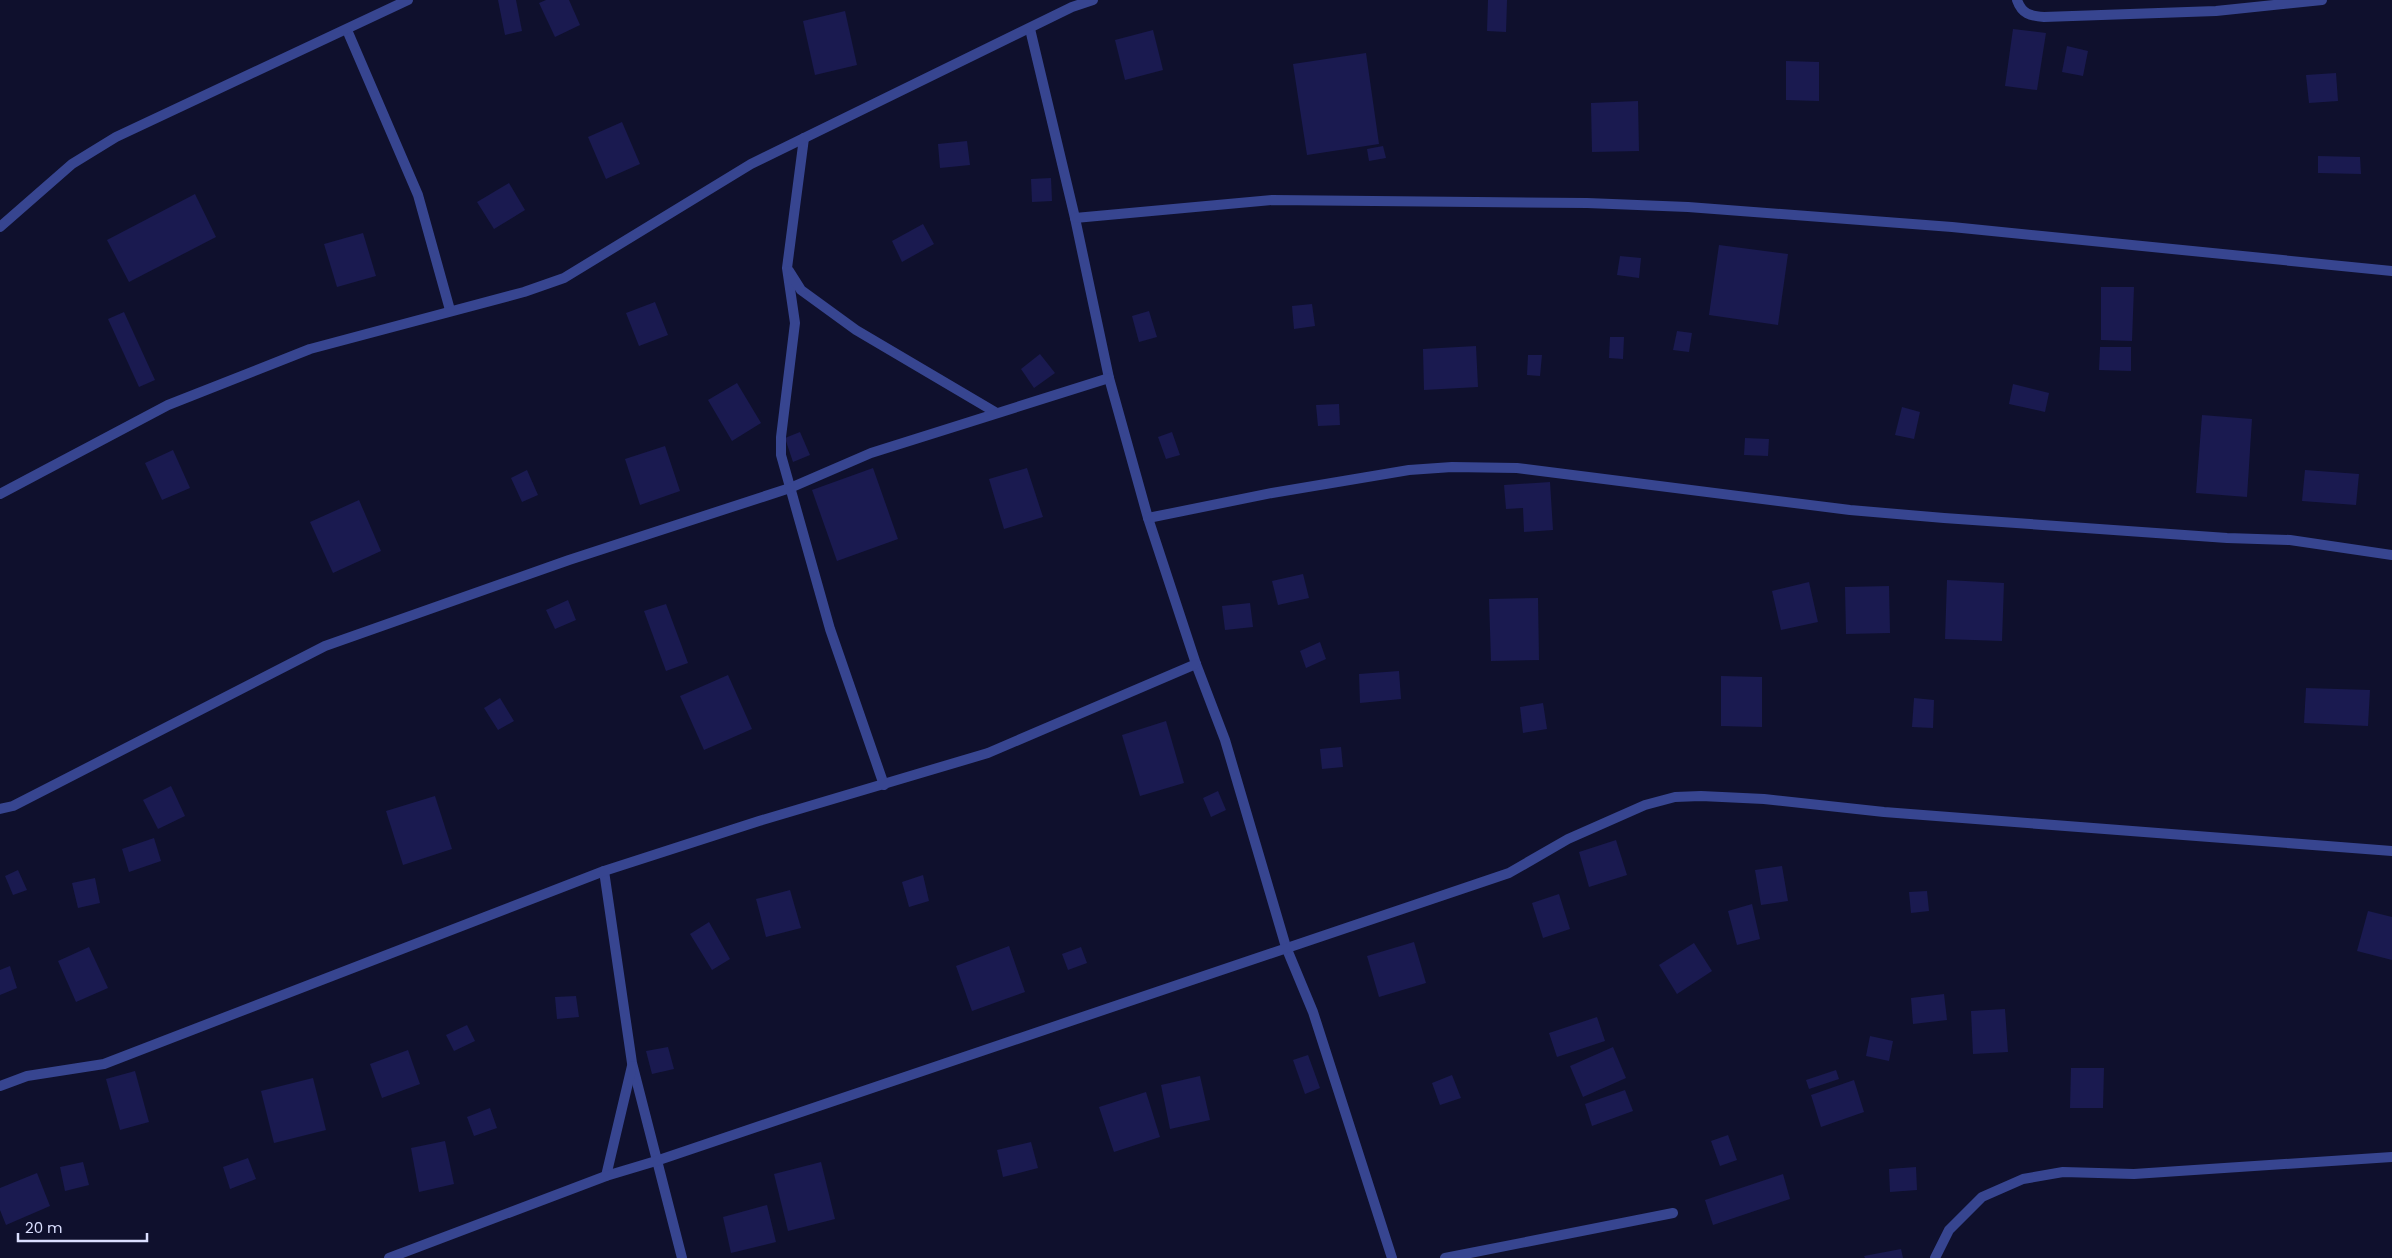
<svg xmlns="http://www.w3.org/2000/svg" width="2392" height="1258" viewBox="0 0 2392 1258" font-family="Poppins,sans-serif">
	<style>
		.building { fill: #1a1a50 }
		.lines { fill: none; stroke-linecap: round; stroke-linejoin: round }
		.minor { stroke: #374590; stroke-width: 10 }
	</style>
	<rect width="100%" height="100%" fill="#0f102d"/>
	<g class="building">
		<path d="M498 0H516L522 31 505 35Z"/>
		<path d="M546 0H569L580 25 555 37 539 3Z"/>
		<path d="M1488 0H1507L1506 32 1487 31Z"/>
		<path d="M845 11 857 65 815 75 803 21Z"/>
		<path d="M2013 29 2046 33 2037 90 2005 86Z"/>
		<path d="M1153 30 1163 70 1125 80 1115 40Z"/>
		<path d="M2067 46 2088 51 2083 76 2062 72Z"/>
		<path d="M1366 53 1379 144 1307 155 1293 64Z"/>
		<path d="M1786 61 1819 62V101L1786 100Z"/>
		<path d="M2336 73 2338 101 2309 103 2306 75Z"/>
		<path d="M1638 101 1639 151 1592 152 1591 103Z"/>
		<path d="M622 122 640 164 606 179 588 137Z"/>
		<path d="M967 141 970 165 940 168 938 144Z"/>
		<path d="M1383 146 1386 158 1369 161 1367 149Z"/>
		<path d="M2318 156 2360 157 2361 174 2318 173Z"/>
		<path d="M1051 178 1052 201 1032 202 1031 179Z"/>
		<path d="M509 183 525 210 494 229 477 202Z"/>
		<path d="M195 194 216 237 129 282 107 240Z"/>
		<path d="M923 224 934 244 902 262 892 241Z"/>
		<path d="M363 233 376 276 337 287 324 244Z"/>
		<path d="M1719 245 1788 254 1778 325 1709 315Z"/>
		<path d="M1620 256 1641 258 1639 278 1617 275Z"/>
		<path d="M2101 287H2134L2132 341 2101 340Z"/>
		<path d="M655 302 668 335 639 346 626 313Z"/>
		<path d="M1312 304 1315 326 1294 329 1292 306Z"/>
		<path d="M1149 311 1157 337 1139 342 1132 316Z"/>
		<path d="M124 312 155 380 139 387 108 319Z"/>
		<path d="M1677 331 1692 333 1689 352 1673 350Z"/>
		<path d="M1610 337H1624L1623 359 1609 358Z"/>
		<path d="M1476 346 1478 387 1424 390 1423 349Z"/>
		<path d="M2100 347H2131V371L2099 370Z"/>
		<path d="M1040 354 1055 373 1034 388 1021 369Z"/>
		<path d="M1528 355H1542L1540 376 1527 375Z"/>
		<path d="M737 383 761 423 732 441 708 400Z"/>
		<path d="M2013 384 2049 393 2045 412 2009 404Z"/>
		<path d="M1339 404 1340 425 1318 426 1316 405Z"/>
		<path d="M1902 407 1920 412 1914 439 1895 435Z"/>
		<path d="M2202 415 2252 419 2247 497 2196 493Z"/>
		<path d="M800 432 810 455 793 462 785 438Z"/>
		<path d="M1172 432 1180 455 1166 459 1158 437Z"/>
		<path d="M1745 438 1769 439 1768 456 1744 455Z"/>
		<path d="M665 446 680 491 640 505 625 459Z"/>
		<path d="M173 450 190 488 162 500 145 463Z"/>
		<path d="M873 468 898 539 837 561 812 490Z"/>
		<path d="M1027 468 1043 517 1004 529 989 479Z"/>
		<path d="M527 470 538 495 522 502 511 478Z"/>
		<path d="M2305 470 2359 474 2356 505 2302 501Z"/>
		<path d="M1550 482 1553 530 1524 532 1523 508 1506 509 1504 485Z"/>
		<path d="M359 500 381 551 333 573 310 522Z"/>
		<path d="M1303 574 1309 598 1278 605 1272 581Z"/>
		<path d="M1947 580 2004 583 2002 641 1945 639Z"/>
		<path d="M1809 582 1818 622 1781 630 1772 591Z"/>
		<path d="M1889 586 1890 633 1846 634 1845 587Z"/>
		<path d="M1538 598 1539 660 1491 661 1489 599Z"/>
		<path d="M568 600 576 620 555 629 546 610Z"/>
		<path d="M1250 603 1253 627 1225 630 1222 606Z"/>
		<path d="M666 604 688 663 666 671 644 611Z"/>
		<path d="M1320 642 1326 659 1306 668 1300 651Z"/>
		<path d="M1399 671 1401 699 1360 703 1359 674Z"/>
		<path d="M728 675 752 729 704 750 680 696Z"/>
		<path d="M1721 676 1762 677V727L1721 726Z"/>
		<path d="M2306 688 2370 690 2368 726 2304 723Z"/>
		<path d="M500 698 514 721 498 730 484 708Z"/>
		<path d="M1914 698 1934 700 1933 728 1912 727Z"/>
		<path d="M1543 703 1547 729 1523 733 1520 707Z"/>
		<path d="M1166 721 1184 783 1140 796 1122 735Z"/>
		<path d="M1341 747 1343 767 1322 769 1320 749Z"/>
		<path d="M171 786 185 816 158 829 143 800Z"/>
		<path d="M1218 791 1226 810 1211 817 1203 798Z"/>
		<path d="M435 796 452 849 403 865 386 811Z"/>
		<path d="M154 838 161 861 129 872 122 849Z"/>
		<path d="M1616 840 1627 875 1589 887 1579 852Z"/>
		<path d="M1782 866 1788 901 1761 905 1755 870Z"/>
		<path d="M18 870 27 890 13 895 5 876Z"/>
		<path d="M923 875 929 901 909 907 902 882Z"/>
		<path d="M95 878 100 903 78 908 72 883Z"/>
		<path d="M790 890 801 928 766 937 756 899Z"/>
		<path d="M1927 891 1929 911 1911 913 1909 892Z"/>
		<path d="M1559 894 1570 929 1543 938 1532 903Z"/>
		<path d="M1752 904 1760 939 1737 945 1728 911Z"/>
		<path d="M2368 911 2392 917V960L2357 951Z"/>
		<path d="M709 922 730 959 712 970 690 934Z"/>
		<path d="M1414 942 1426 983 1379 997 1367 956Z"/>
		<path d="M1694 943 1712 971 1677 994 1659 965Z"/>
		<path d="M1009 946 1025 992 972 1011 956 966Z"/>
		<path d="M89 947 108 988 76 1002 58 961Z"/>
		<path d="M1081 947 1087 963 1068 970 1062 954Z"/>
		<path d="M10 966 17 988 0 995V970Z"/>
		<path d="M1944 994 1947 1020 1913 1024 1911 998Z"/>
		<path d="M576 996 579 1017 557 1019 555 997Z"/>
		<path d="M2005 1009 2008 1052 1973 1054 1971 1011Z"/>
		<path d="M1597 1017 1605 1041 1557 1057 1549 1033Z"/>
		<path d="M467 1025 475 1041 454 1051 446 1035Z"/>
		<path d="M1870 1036 1893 1041 1889 1061 1866 1056Z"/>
		<path d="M668 1047 674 1069 652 1074 646 1051Z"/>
		<path d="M1613 1047 1626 1078 1583 1097 1570 1066Z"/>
		<path d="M408 1050 420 1084 382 1098 370 1064Z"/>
		<path d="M1308 1055 1320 1088 1305 1094 1293 1060Z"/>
		<path d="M2071 1068H2104L2103 1108H2070Z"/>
		<path d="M1836 1070 1839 1079 1809 1089 1806 1080Z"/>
		<path d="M135 1071 149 1122 120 1130 106 1079Z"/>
		<path d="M1452 1075 1461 1098 1440 1105 1432 1083Z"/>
		<path d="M1200 1076 1210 1120 1170 1129 1161 1085Z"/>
		<path d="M313 1078 326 1130 274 1143 261 1091Z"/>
		<path d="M1854 1080 1864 1112 1821 1127 1811 1095Z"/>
		<path d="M1625 1090 1633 1111 1592 1126 1585 1104Z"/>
		<path d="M1146 1092 1160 1137 1114 1152 1099 1107Z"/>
		<path d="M490 1108 497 1128 474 1136 467 1117Z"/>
		<path d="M1728 1135 1737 1160 1720 1166 1711 1141Z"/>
		<path d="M445 1141 454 1184 419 1192 411 1148Z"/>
		<path d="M1031 1142 1038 1168 1003 1177 997 1150Z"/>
		<path d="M248 1158 256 1179 230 1189 223 1167Z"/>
		<path d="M83 1162 89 1185 65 1191 60 1167Z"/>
		<path d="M821 1162 835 1219 788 1231 774 1174Z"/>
		<path d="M1916 1167 1917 1190 1890 1192 1889 1169Z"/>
		<path d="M37 1173 50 1206 6 1225 0 1210V1188Z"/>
		<path d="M1783 1174 1790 1199 1713 1225 1705 1200Z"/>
		<path d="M767 1205 776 1242 731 1253 723 1217Z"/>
		<path d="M1901 1249 1903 1258H1865L1864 1256Z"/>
	</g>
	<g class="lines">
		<g class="minor">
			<path d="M2017 0C2022 14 2030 16 2044 17L2216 11 2322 0"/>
			<path d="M1030 29 1075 218 1109 378 1148 518 1196 664 1225 740 1286 947 1313 1012 1392 1258"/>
			<path d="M347 30 418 195 450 310"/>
			<path d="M804 138 787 268 795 323 781 437V455L830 629 884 785"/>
			<path d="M1075 218 1272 200 1587 203 1688 207 1952 227 2392 271"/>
			<path d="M0 227 72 164 116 137 408 0"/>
			<path d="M789 271 801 290 856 330 995 412"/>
			<path d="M0 494 168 405 310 349 524 292 564 278 751 164 1072 7 1093 0"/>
			<path d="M1148 518 1272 493 1409 470 1452 467 1517 468 1850 510 1944 518 2227 538 2290 540 2392 555"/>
			<path d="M0 809 13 806 325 646 569 560 790 488 871 453 1109 378"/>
			<path d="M604 871 632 1063 682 1258"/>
			<path d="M0 1086 27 1076 104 1064 604 871 759 821 988 753 1196 664"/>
			<path d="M606 1176 632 1066"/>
			<path d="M389 1258 606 1176 656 1161 1509 873 1568 839 1645 805 1675 797 1701 796 1764 799 1884 812 2392 851"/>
			<path d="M1445 1258 1673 1213"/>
			<path d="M1935 1258 1949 1230 1982 1197 2023 1179 2063 1172 2134 1174 2392 1157"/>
		</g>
	</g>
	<path d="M18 1233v8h129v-8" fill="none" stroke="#dbdfff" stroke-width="2.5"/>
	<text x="25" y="1233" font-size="15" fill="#dbdfff" stroke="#0f102d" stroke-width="4" paint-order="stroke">20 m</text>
</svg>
